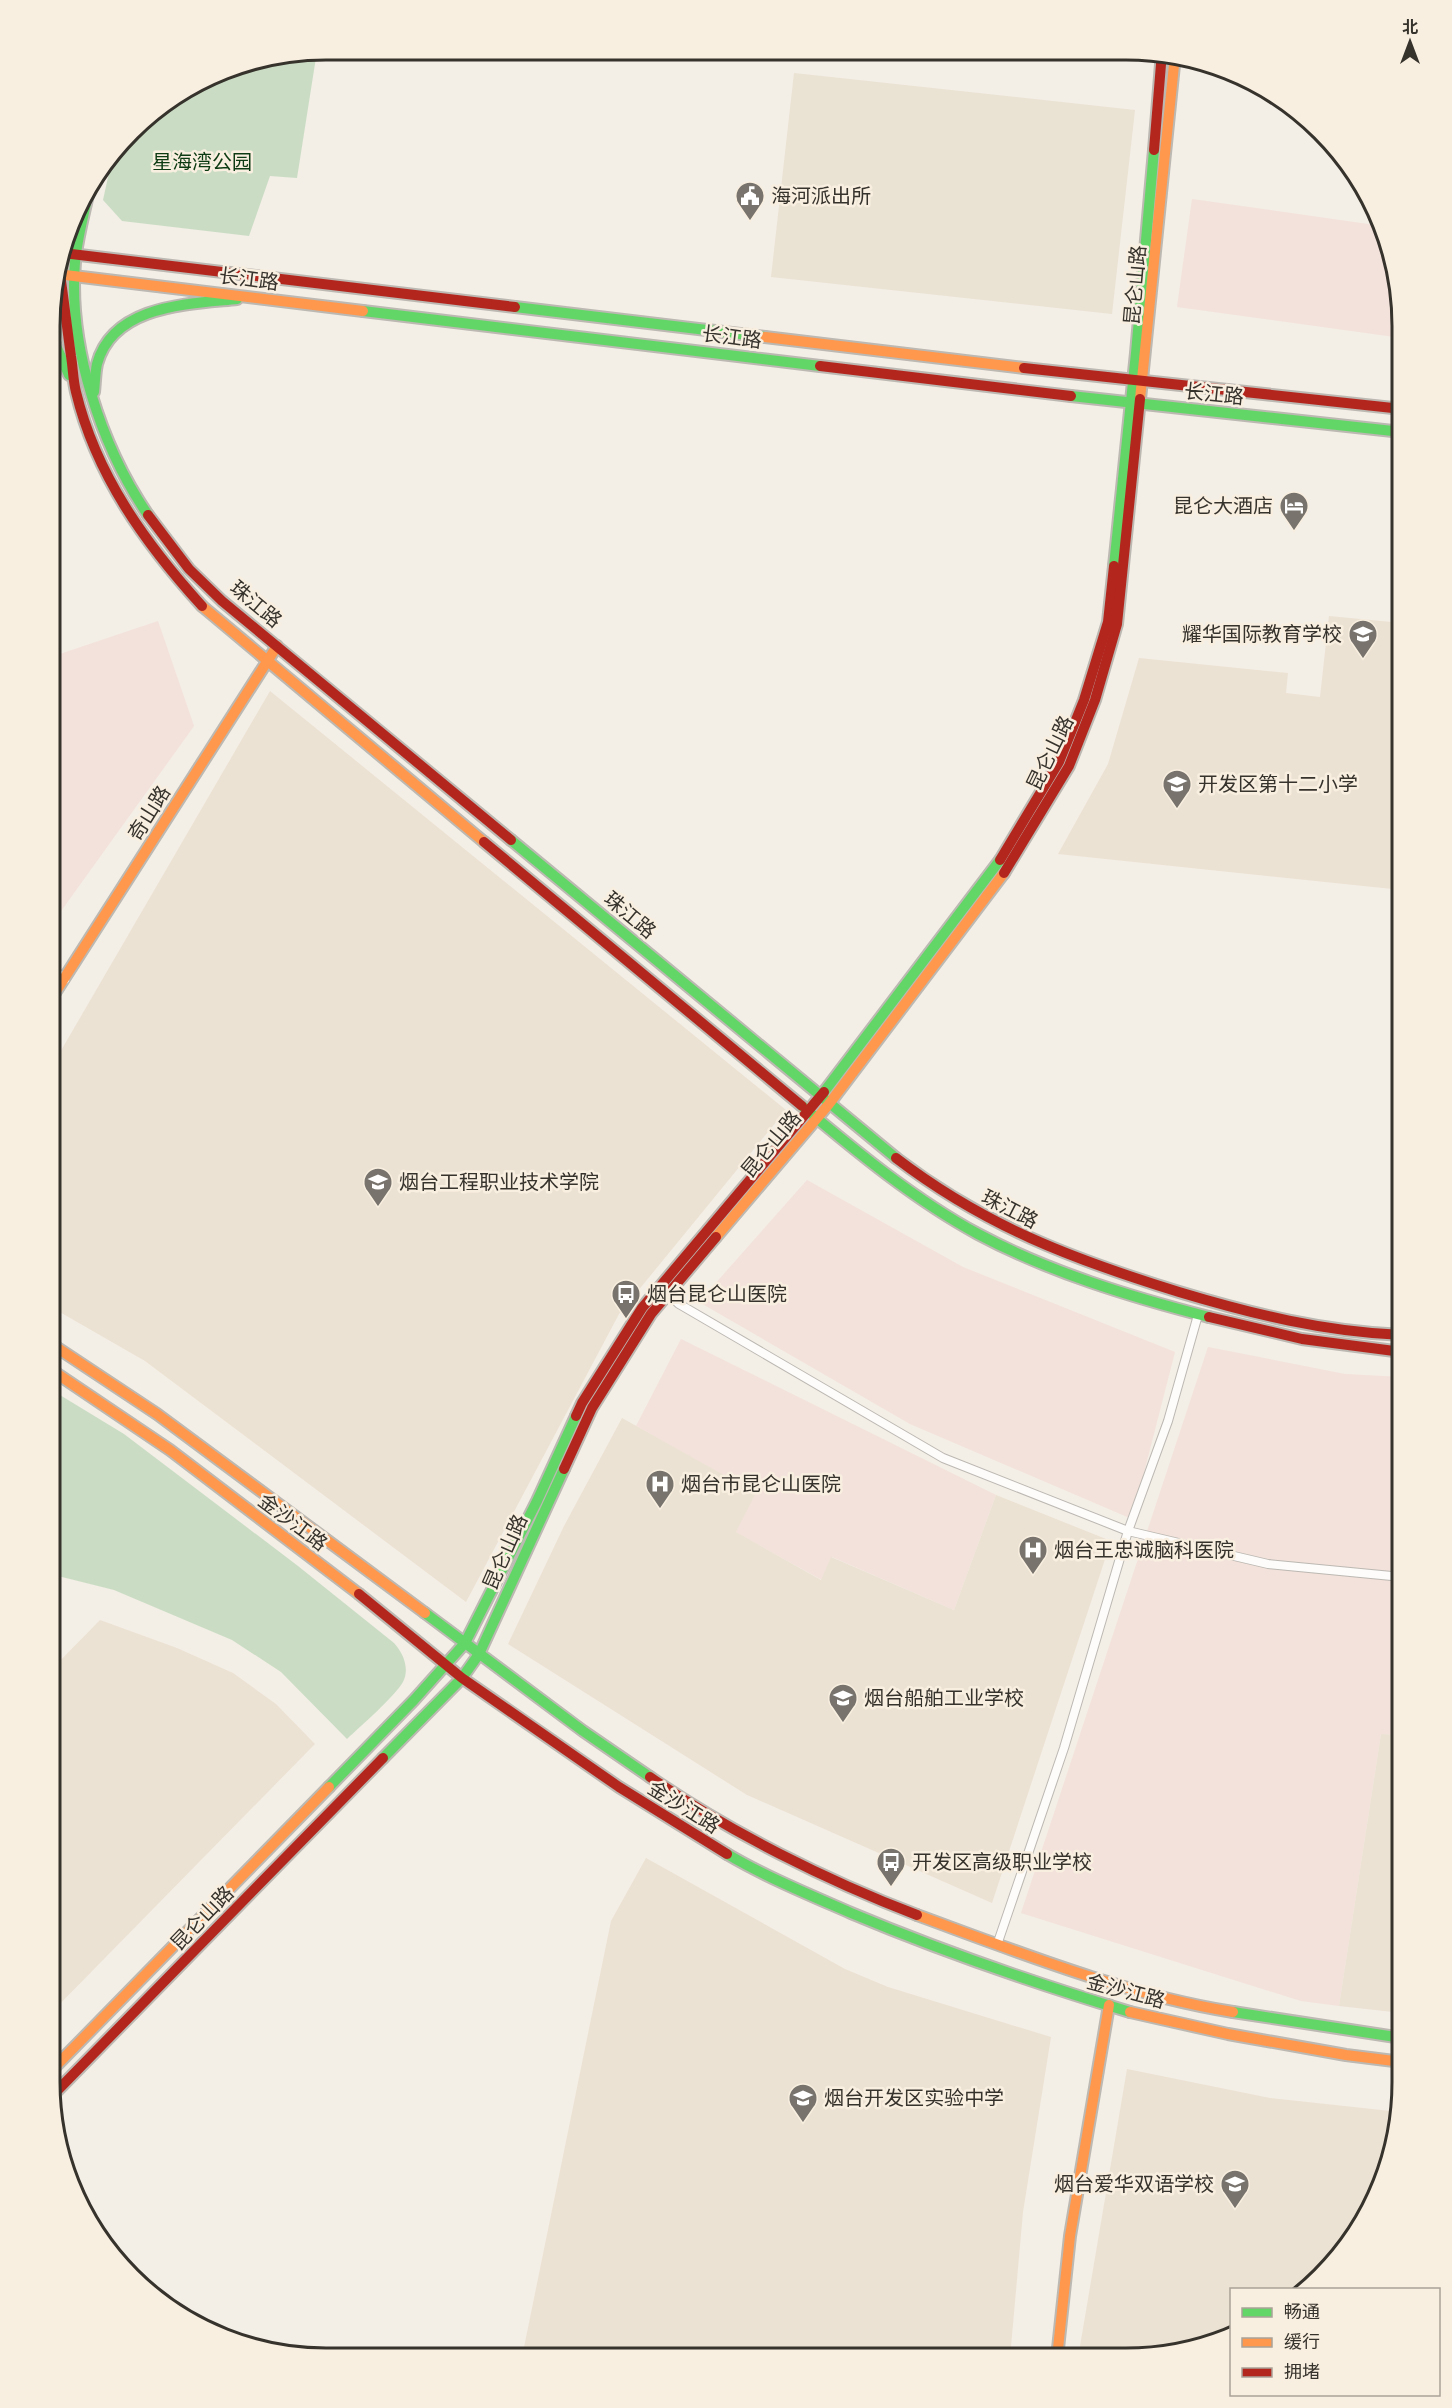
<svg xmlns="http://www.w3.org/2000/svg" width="1452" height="2408" viewBox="0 0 1452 2408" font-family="'Space Grotesk','Noto Sans SC',sans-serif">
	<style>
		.commercial { fill: #eae2d3 }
		.industrial { fill: #f3e2db }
		.built { fill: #ece2d3 }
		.green { fill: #caddc4 }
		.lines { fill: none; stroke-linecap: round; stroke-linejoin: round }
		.street-casing { stroke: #bcb8b2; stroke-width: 10 }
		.fast-casing { stroke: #bcb8b2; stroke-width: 14 }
		.slow-casing { stroke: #bcb8b2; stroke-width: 14 }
		.jam-casing { stroke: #bcb8b2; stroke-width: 14 }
		.street { stroke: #fdfcfb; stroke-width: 8 }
		.fast { stroke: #63d668; stroke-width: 10 }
		.slow { stroke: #ff974d; stroke-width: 10 }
		.jam { stroke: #b3261e; stroke-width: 10 }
		.labels { text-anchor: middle; stroke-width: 5; stroke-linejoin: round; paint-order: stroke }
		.park-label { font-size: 20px; fill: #0c3a12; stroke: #f9efe0 }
		.poi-label { font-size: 20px; fill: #36322c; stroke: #f9efe0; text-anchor: start }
		.street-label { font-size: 20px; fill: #36322c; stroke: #f9efe0 }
		.rim { fill: none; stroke: #36322c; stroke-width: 3 }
	</style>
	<rect width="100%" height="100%" fill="#f3eee6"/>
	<path class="commercial" d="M794 73 1135 110 1112 314 771 277Z"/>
	<g class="industrial">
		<path d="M1192 199 1382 226 1402 326V338L1177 307Z"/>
		<path d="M158 621 194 726 51 925V657Z"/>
		<path d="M807 1180 963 1267 1175 1352 1132 1519 910 1424 699 1302Z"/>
		<path d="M681 1339 996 1495 954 1610 832 1557 822 1580 735 1532 755 1494 636 1426Z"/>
		<path d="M1208 1347 1345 1374 1402 1377V1735L1381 1734 1339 2006 1301 2001 1021 1913Z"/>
	</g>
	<g class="built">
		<path d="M1329 616 1402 623V890L1058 854 1108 764 1139 658 1288 673 1286 693 1320 697Z"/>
		<path d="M270 691 786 1110 619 1314 466 1602 145 1361 51 1307V1062L59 1054Z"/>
		<path d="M622 1418 756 1493 736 1532 821 1580 831 1557 954 1610 996 1495 1111 1541 992 1903 747 1795 508 1644 564 1526Z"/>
		<path d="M100 1620 177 1648 233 1673 276 1704 315 1744 50 2014V1671Z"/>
		<path d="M1381 1734 1402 1735V2013L1339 2006Z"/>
		<path d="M646 1858 845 1969 888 1987 1051 2037 1023 2212 1010 2358 522 2357 611 1921Z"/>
		<path d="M1127 2069 1270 2098 1400 2112 1388 2171 1345 2250 1306 2289 1232 2290 1231 2338 1126 2358H1078Z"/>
	</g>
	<g class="green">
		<path d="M317 51 297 178 270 176 249 236 122 221 103 200 112 159 144 118 221 70Z"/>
		<path d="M50 1389 124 1434 298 1566 394 1643C403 1653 410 1668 403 1682 395 1696 361 1726 347 1739L281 1672 232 1640 114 1590 50 1574Z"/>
	</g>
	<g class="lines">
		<g class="street-casing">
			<g id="street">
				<path d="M51 966 65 980"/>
				<path d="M665 1291 679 1304 943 1458 1128 1531 1268 1564 1402 1577"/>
				<path d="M997 1945 1064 1748 1128 1531 1168 1421 1198 1315"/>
			</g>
		</g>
		<g class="fast-casing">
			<g id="fast">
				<path d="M89 190C84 214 77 238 75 262 68 346 101 446 148 515"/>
				<path d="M515 307 765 337"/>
				<path d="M363 311 820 366"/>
				<path d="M52 337 69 375"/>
				<path d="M94 392C95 383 95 373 97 364 113 305 188 304 237 299"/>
				<path d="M1071 396 1402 432"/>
				<path d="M1114 566 1136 353 1154 150"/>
				<path d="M511 840 896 1158"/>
				<path d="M824 1092 1000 860"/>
				<path d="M802 1106C857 1152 915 1200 978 1234 1049 1272 1131 1297 1209 1317"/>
				<path d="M425 1613 583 1731 650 1777"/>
				<path d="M383 1758 462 1678 479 1654 564 1469"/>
				<path d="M329 1787 414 1700 465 1643 537 1501 576 1416"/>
				<path d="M727 1854C766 1877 810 1895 851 1913 944 1952 1034 1983 1130 2012"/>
				<path d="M1233 2012 1402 2038"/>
			</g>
		</g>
		<g class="slow-casing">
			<g id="slow">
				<path d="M57 274 363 311"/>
				<path d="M765 337 1024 368"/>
				<path d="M1140 399 1175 55"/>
				<path d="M202 606 484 842"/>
				<path d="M51 999 277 646"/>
				<path d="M716 1237 829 1104 1004 873"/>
				<path d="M50 1343 157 1414 425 1613"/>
				<path d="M50 1369 170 1450 359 1594"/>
				<path d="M917 1915C1018 1952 1126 1995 1233 2012"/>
				<path d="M1130 2012 1228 2034 1346 2055 1402 2062"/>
				<path d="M50 2072 329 1787"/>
				<path d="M1057 2358 1070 2236 1109 2005"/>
			</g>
		</g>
		<g class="jam-casing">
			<g id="jam">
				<path d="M1154 150 1162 52"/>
				<path d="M63 253 515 307"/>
				<path d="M61 260 60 274C64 301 67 328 71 356 73 368 73 380 76 392 96 475 145 543 202 606"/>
				<path d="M820 366 1071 396"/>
				<path d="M1024 368 1402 409"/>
				<path d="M148 515 189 569 222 601 511 840"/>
				<path d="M484 842 802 1106"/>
				<path d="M1000 860 1059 762 1084 700 1108 622 1114 566"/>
				<path d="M1004 873 1069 766 1095 700 1117 624 1140 399"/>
				<path d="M896 1158C985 1226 1072 1259 1179 1292 1252 1314 1325 1332 1402 1335"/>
				<path d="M1209 1317 1302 1339 1402 1352"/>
				<path d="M576 1416 582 1403 642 1308 824 1092"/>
				<path d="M564 1469 592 1408 651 1314 716 1237"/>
				<path d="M359 1594 462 1678 619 1787 727 1854"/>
				<path d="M650 1777C729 1832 828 1881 917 1915"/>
				<path d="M52 2096 383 1758"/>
			</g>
		</g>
		<use href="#street" class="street"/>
		<use href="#fast" class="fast"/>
		<use href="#slow" class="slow"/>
		<use href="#jam" class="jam"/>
	</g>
	<defs>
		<g id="civic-pin" transform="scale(1.5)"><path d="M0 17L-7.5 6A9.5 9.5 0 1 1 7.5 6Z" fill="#78746d" stroke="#f9efe0"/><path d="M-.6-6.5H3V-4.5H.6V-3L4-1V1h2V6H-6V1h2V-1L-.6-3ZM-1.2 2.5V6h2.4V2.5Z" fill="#fff"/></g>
		<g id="hotel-pin" transform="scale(1.5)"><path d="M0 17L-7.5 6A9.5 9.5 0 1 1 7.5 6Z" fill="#78746d" stroke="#f9efe0"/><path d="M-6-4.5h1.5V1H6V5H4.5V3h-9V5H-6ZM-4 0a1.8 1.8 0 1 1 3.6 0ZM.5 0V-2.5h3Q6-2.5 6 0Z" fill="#fff"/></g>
		<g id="school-pin" transform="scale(1.5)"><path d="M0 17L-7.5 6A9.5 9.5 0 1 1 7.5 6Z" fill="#78746d" stroke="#f9efe0"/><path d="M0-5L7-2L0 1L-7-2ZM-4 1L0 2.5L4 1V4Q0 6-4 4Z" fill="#fff"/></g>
		<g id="bus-pin" transform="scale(1.5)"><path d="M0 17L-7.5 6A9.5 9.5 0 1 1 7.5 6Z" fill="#78746d" stroke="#f9efe0"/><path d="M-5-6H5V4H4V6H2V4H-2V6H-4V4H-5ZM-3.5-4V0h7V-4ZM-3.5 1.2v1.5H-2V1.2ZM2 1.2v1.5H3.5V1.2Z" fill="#fff"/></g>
		<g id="hospital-pin" transform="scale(1.5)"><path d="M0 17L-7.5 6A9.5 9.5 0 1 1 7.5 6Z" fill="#78746d" stroke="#f9efe0"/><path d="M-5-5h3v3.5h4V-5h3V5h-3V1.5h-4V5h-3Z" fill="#fff"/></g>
	</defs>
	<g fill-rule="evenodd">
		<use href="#civic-pin" x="750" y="196"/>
		<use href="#hotel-pin" x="1294" y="506"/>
		<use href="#school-pin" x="1363" y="634"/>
		<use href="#school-pin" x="1177" y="784"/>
		<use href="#school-pin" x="378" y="1182"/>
		<use href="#bus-pin" x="626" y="1294"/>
		<use href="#hospital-pin" x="660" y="1484"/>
		<use href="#hospital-pin" x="1033" y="1550"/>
		<use href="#school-pin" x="843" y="1698"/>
		<use href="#bus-pin" x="891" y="1862"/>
		<use href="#school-pin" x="803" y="2098"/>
		<use href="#school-pin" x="1235" y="2184"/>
	</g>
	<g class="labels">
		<g class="park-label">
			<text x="202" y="169">星海湾公园</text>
		</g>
		<g class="poi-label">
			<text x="771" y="203">海河派出所</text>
			<text x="1273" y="513" text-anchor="end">昆仑大酒店</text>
			<text x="1342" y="641" text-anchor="end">耀华国际教育学校</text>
			<text x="1198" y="791">开发区第十二小学</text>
			<text x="399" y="1189">烟台工程职业技术学院</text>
			<text x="647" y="1301">烟台昆仑山医院</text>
			<text x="681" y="1491">烟台市昆仑山医院</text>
			<text x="1054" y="1557">烟台王忠诚脑科医院</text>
			<text x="864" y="1705">烟台船舶工业学校</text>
			<text x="912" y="1869">开发区高级职业学校</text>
			<text x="824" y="2105">烟台开发区实验中学</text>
			<text x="1214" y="2191" text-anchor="end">烟台爱华双语学校</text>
		</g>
		<g class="street-label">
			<text transform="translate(249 279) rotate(7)" y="7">长江路</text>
			<text transform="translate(1135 285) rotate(-85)" y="7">昆仑山路</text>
			<text transform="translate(732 337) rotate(7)" y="7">长江路</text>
			<text transform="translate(1214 394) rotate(6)" y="7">长江路</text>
			<text transform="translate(256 604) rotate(40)" y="7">珠江路</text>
			<text transform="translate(1050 753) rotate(-64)" y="7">昆仑山路</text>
			<text transform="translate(149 813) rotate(-58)" y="7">奇山路</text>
			<text transform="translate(630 915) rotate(40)" y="7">珠江路</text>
			<text transform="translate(771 1144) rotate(-50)" y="7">昆仑山路</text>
			<text transform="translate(1010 1209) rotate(27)" y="7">珠江路</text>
			<text transform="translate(293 1522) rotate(37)" y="7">金沙江路</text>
			<text transform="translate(505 1552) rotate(-66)" y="7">昆仑山路</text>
			<text transform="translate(684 1807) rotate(32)" y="7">金沙江路</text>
			<text transform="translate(202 1918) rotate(-46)" y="7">昆仑山路</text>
			<text transform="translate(1126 1991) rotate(15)" y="7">金沙江路</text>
		</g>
	</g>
	<path d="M0 0H1452V2408H0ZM326 60H1126A266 266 0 0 1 1392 326V2082A266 266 0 0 1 1126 2348H326A266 266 0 0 1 60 2082V326A266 266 0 0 1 326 60Z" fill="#f9efe0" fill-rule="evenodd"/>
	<path class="rim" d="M326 60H1126A266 266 0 0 1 1392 326V2082A266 266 0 0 1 1126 2348H326A266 266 0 0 1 60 2082V326A266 266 0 0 1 326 60Z"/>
	<rect x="1230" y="2288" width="210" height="108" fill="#f9efe0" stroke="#aba398" stroke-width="1.5"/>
	<rect x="1242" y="2308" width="30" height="9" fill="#63d668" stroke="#aba398" stroke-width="1.5"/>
	<text x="1284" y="2318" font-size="18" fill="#36322c">畅通</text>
	<rect x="1242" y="2338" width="30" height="9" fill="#ff974d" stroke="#aba398" stroke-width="1.5"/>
	<text x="1284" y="2348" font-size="18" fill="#36322c">缓行</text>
	<rect x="1242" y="2368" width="30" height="9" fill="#b3261e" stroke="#aba398" stroke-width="1.5"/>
	<text x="1284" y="2378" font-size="18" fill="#36322c">拥堵</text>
	<g transform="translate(1410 42)" stroke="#f9efe0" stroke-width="4.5" paint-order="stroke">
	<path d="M0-4.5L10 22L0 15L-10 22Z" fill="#36322c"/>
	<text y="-9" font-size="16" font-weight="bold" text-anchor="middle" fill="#36322c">北</text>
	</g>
</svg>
